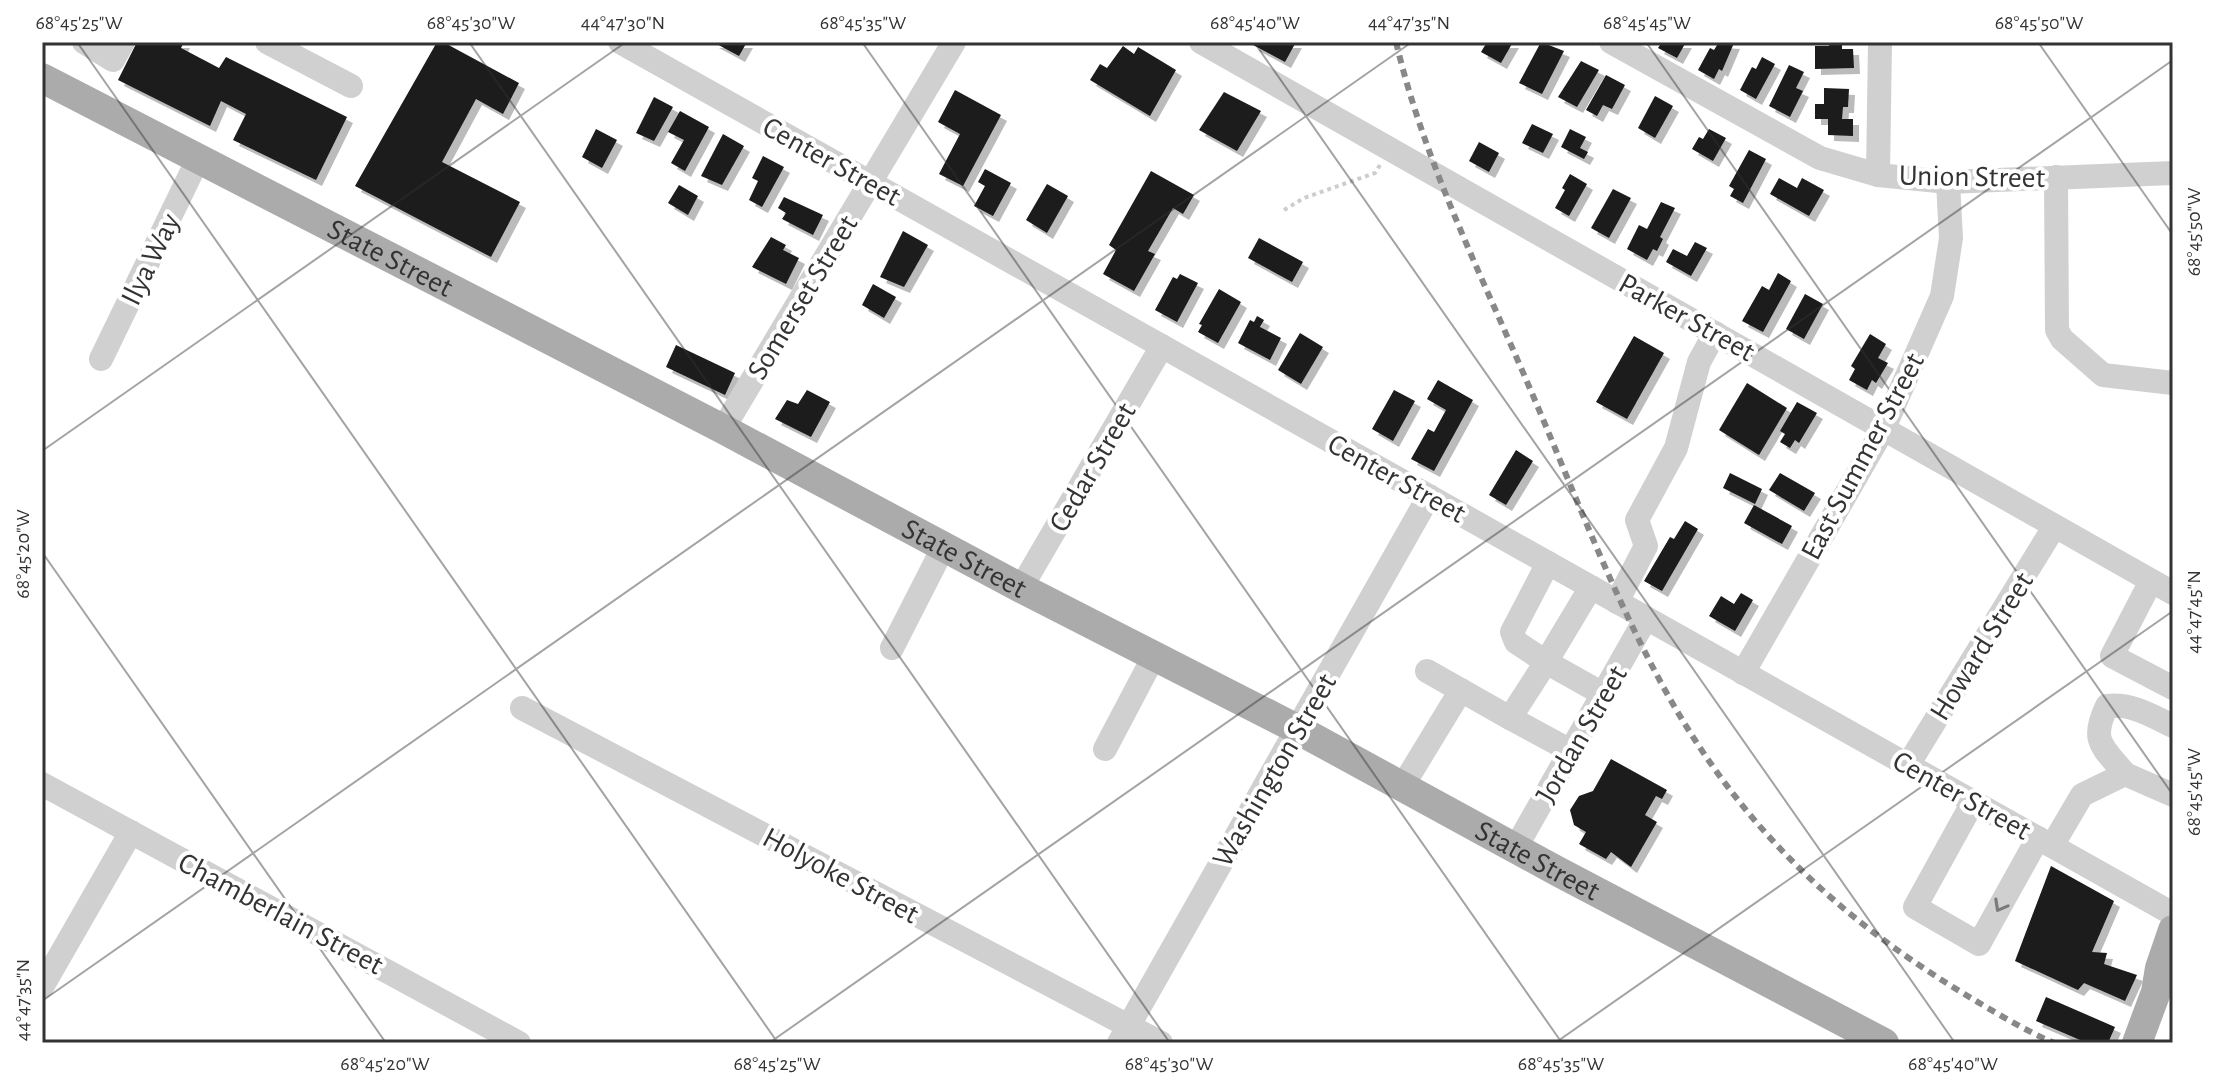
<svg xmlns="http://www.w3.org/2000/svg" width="2215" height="1085" viewBox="0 0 2215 1085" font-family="'Alegreya Sans',sans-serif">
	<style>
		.building { fill: #1a1a1a; filter: url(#shadow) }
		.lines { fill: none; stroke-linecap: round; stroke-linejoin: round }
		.path { stroke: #cdcdcd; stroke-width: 4; stroke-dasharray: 4 4; stroke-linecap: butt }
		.minor { stroke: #d0d0d0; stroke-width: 24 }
		.major { stroke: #ababab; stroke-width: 30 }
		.rail { stroke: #888; stroke-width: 6; stroke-dasharray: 8 6; stroke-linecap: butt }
		.oneway { stroke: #7a7a7a }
		.ticks { fill: none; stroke: #333; stroke-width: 2; stroke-opacity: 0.45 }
		.labels { text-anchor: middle; stroke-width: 8; stroke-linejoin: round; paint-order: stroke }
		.street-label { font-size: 30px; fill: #333; stroke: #fff }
		.neatline { fill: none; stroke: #333; stroke-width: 3 }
		.ticks-label { font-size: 20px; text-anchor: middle; fill: #333 }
	</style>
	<defs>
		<filter id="shadow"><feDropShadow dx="6" dy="6" stdDeviation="0" flood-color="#0004"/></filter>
	</defs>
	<rect width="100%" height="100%" fill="#fff"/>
	<g class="building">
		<path d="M137 42H184L181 48 219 68 226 57 347 117 316 180 233 140 246 114 221 101 210 126 118 80Z"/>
		<path d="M437 42H443L519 83 503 114 476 99 442 162 520 202 491 257 355 186Z"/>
		<path d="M713 42H747L739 56Z"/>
		<path d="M1254 42H1296L1285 62 1253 45Z"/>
		<path d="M1487 42H1513L1501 63 1481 52Z"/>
		<path d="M1541 42 1564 51 1542 94 1519 83Z"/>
		<path d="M1662 42H1686L1677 58 1658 48Z"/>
		<path d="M1719 42 1734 43 1722 71 1719 69 1714 79 1698 70 1710 48 1714 50Z"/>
		<path d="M1829 44H1842V49H1853L1854 68 1815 69V46H1829Z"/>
		<path d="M1123 46 1134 54 1138 47 1176 70 1150 116 1090 80 1100 64 1107 68Z"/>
		<path d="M1762 57 1775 64 1756 99 1740 90 1752 67 1756 69Z"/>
		<path d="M1581 61 1599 70 1577 107 1558 97Z"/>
		<path d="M1789 65 1804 72 1796 88 1803 91 1790 117 1769 106Z"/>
		<path d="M1606 75 1625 85 1612 109 1603 105 1597 116 1586 110Z"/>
		<path d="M1824 88 1849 89 1848 107H1843L1842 119H1853V136L1828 135V119H1815V104H1824Z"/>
		<path d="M955 90 1001 115 963 186 939 174 960 134 938 122Z"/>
		<path d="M1224 92 1261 111 1237 151 1199 130Z"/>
		<path d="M1655 96 1673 106 1655 138 1638 128Z"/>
		<path d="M654 97 673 107 654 141 636 133Z"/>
		<path d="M680 111 709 127 685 171 671 163 684 140 668 132Z"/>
		<path d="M1532 124 1553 134 1543 153 1522 143Z"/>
		<path d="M596 129 617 140 602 168 582 157Z"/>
		<path d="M1570 129 1586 137 1580 148 1588 152 1584 159 1561 147Z"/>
		<path d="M1709 129 1726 138 1713 161 1692 149 1699 137 1703 139Z"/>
		<path d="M723 134 744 146 722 185 701 176Z"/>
		<path d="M1479 142 1499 153 1489 172 1469 161Z"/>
		<path d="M1749 150 1766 159 1743 203 1730 196 1734 189 1729 186Z"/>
		<path d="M763 156 784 167 762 207 749 200 758 181 752 178Z"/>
		<path d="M985 169 1011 183 993 216 974 206 985 186 978 182Z"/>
		<path d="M1151 171 1194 195 1183 214 1173 208 1148 251 1155 254 1134 291 1103 274 1116 250 1109 245Z"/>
		<path d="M1570 174 1587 184 1569 216 1555 208 1565 190 1562 188Z"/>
		<path d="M1779 178 1797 188 1802 178 1824 190 1809 216 1770 194Z"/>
		<path d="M1047 184 1068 196 1047 233 1026 220Z"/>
		<path d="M679 185 698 196 688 215 668 203Z"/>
		<path d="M1613 189 1631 198 1609 238 1591 228Z"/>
		<path d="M784 197 823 215 813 235 782 219 786 213 778 208Z"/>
		<path d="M1661 202 1675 208 1660 237 1663 239 1657 251 1653 249 1647 260 1627 249 1639 225 1647 229Z"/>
		<path d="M903 231 928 245 904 287 880 277Z"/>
		<path d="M771 237 786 245 783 250 799 258 786 284 752 267Z"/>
		<path d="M1259 238 1303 262 1292 282 1248 258Z"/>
		<path d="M1695 242 1707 248 1691 276 1666 262 1673 249 1687 256Z"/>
		<path d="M1778 273 1791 281 1763 332 1742 321 1762 286 1769 290Z"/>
		<path d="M1180 274 1198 283 1177 322 1155 310 1173 277 1177 279Z"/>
		<path d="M873 284 896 297 884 318 862 305Z"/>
		<path d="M1219 289 1241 302 1218 343 1198 332 1202 325 1199 324Z"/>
		<path d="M1805 294 1823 304 1804 339 1786 329Z"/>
		<path d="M1257 316 1264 320 1260 327 1281 338 1270 360 1238 343 1250 320 1254 322Z"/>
		<path d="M1300 333 1323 347 1301 384 1278 370Z"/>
		<path d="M1870 334 1886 344 1878 358 1888 363 1876 383 1872 380 1867 390 1849 380 1855 369 1851 366Z"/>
		<path d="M1634 336 1664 353 1627 419 1596 402Z"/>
		<path d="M676 345 735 373 725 395 666 367Z"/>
		<path d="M1438 380 1473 400 1434 471 1411 459 1428 429 1434 432 1446 410 1427 399Z"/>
		<path d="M1747 383 1787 408 1759 455 1719 430Z"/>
		<path d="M807 390 830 402 811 437 775 419 787 400 798 404Z"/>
		<path d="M1394 390 1415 401 1393 441 1372 429Z"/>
		<path d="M1797 402 1817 413 1799 443 1795 440 1790 448 1780 442 1785 434 1780 431Z"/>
		<path d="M1516 450 1533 461 1506 505 1489 495Z"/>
		<path d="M1730 473 1762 489 1755 504 1723 488Z"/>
		<path d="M1780 473 1815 493 1804 511 1769 490Z"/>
		<path d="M1754 505 1792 526 1782 544 1744 523Z"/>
		<path d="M1685 521 1698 529 1662 591 1644 581 1670 537 1674 539Z"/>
		<path d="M1741 593 1753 600 1735 631 1709 616 1721 596 1734 604Z"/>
		<path d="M1611 759 1667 790 1662 799 1656 796 1645 815 1657 822 1631 867 1611 852 1606 859 1579 844 1586 832 1574 825 1570 810 1579 796 1593 791Z"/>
		<path d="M2051 866 2114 901 2092 952 2107 953 2104 964 2137 975 2125 1001 2084 983 2078 990 2015 961Z"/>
		<path d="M2046 997 2115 1027 2108 1043H2087L2036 1021Z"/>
	</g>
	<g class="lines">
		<path class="path" d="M1284 210 1304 198 1375 173 1380 165"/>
		<g class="minor">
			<path d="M84 42 113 60 123 42"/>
			<path d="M267 42 351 86"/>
			<path d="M620 42 2173 914"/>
			<path d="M1201 42 2173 593"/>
			<path d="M1611 42 1820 158 1878 175 1948 182 2173 173"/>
			<path d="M1878 175 1880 42"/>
			<path d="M2056 177 2057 330 2062 339 2103 375 2173 383"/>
			<path d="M101 359 198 159"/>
			<path d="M723 429 954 42"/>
			<path d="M1548 563 1512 632 1516 642 1546 662 1591 587"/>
			<path d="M2151 581 2112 656 2173 688"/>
			<path d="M1021 588 1162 346"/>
			<path d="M1617 602 1646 546 1637 520 1676 448 1699 362 1715 333"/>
			<path d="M892 648 944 546"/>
			<path d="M1427 671 1510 718"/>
			<path d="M1743 673 1884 428 1942 296 1951 238 1948 182"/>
			<path d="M522 708 1161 1043"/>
			<path d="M1105 749 1154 656"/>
			<path d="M1571 751 1510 718 1546 662 1603 694"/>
			<path d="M1908 765 2054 527"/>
			<path d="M2125 774C2102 746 2090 741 2107 706 2131 703 2152 716 2173 726"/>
			<path d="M42 784 519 1043"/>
			<path d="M1402 787 1461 690"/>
			<path d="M1973 802 1915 907 1979 944 2038 838"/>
			<path d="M2052 846 2082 795 2125 774 2173 795"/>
			<path d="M1515 849 1646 618"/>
			<path d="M42 987 131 832"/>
			<path d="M1119 1043 1429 496"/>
		</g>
		<g class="major">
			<path id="s1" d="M42 78 723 429 1021 588 1297 729 1557 871 1884 1043"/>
			<path d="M2137 1043 2156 992 2160 968 2173 930"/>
		</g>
		<path class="rail" d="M1396 42C1424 161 1480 272 1528 384 1572 486 1611 592 1665 690 1738 822 1833 914 1961 992 1991 1010 2022 1029 2054 1043"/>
	</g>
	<defs><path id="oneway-chevron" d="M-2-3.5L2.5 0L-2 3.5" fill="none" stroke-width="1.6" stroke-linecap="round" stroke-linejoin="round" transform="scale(2)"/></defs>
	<use class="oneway" href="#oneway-chevron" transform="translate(2000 906) rotate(119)"/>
	<path class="ticks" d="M77 42 778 1043M469 42 1170 1043M862 42 1562 1043M1254 42 1955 1043M1646 42 2173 795M2038 42 2173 235M42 451 626 42M42 552 386 1043M42 1001 1412 42M769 1043 2173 60M1555 1043 2173 611"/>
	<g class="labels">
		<g class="street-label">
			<text transform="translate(832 161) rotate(29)" y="10">Center Street</text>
			<text transform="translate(1972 176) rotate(1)" y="10">Union Street</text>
			<text dy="10" stroke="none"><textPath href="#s1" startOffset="392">State Street</textPath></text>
			<text transform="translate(150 259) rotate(-64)" y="10">Ilya Way</text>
			<text transform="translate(802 297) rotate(-59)" y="10">Somerset Street</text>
			<text transform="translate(1687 317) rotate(29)" y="10">Parker Street</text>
			<text transform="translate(1862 456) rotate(-62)" y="10">East Summer Street</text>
			<text transform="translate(1092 467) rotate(-60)" y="10">Cedar Street</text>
			<text transform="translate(1397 478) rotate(29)" y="10">Center Street</text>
			<text dy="10" stroke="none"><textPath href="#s1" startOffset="1040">State Street</textPath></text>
			<text transform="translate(1981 646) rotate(-58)" y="10">Howard Street</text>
			<text transform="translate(1581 734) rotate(-60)" y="10">Jordan Street</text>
			<text transform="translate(1274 770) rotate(-60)" y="10">Washington Street</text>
			<text transform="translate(1962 795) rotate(29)" y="10">Center Street</text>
			<text dy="10" stroke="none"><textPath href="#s1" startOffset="1688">State Street</textPath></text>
			<text transform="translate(841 875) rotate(28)" y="10">Holyoke Street</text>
			<text transform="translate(281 913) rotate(28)" y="10">Chamberlain Street</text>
		</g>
	</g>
	<rect width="2215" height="1085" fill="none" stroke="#ffffff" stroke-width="88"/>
	<rect x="44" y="44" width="2127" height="997" class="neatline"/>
	<g class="ticks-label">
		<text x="79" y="29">68°45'25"W</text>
		<text x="471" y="29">68°45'30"W</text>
		<text x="623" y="29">44°47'30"N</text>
		<text x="863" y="29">68°45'35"W</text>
		<text x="1255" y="29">68°45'40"W</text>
		<text x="1409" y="29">44°47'35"N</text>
		<text x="1647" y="29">68°45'45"W</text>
		<text x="2039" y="29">68°45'50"W</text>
		<text transform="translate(2193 232) rotate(-90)" y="7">68°45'50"W</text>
		<text transform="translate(22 554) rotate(-90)" y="7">68°45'20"W</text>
		<text transform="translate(2193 612) rotate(-90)" y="7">44°47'45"N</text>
		<text transform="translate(2193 792) rotate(-90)" y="7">68°45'45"W</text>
		<text transform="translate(22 1000) rotate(-90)" y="7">44°47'35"N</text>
		<text x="385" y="1070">68°45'20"W</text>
		<text x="777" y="1070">68°45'25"W</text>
		<text x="1169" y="1070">68°45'30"W</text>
		<text x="1561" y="1070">68°45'35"W</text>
		<text x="1953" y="1070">68°45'40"W</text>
	</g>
</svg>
